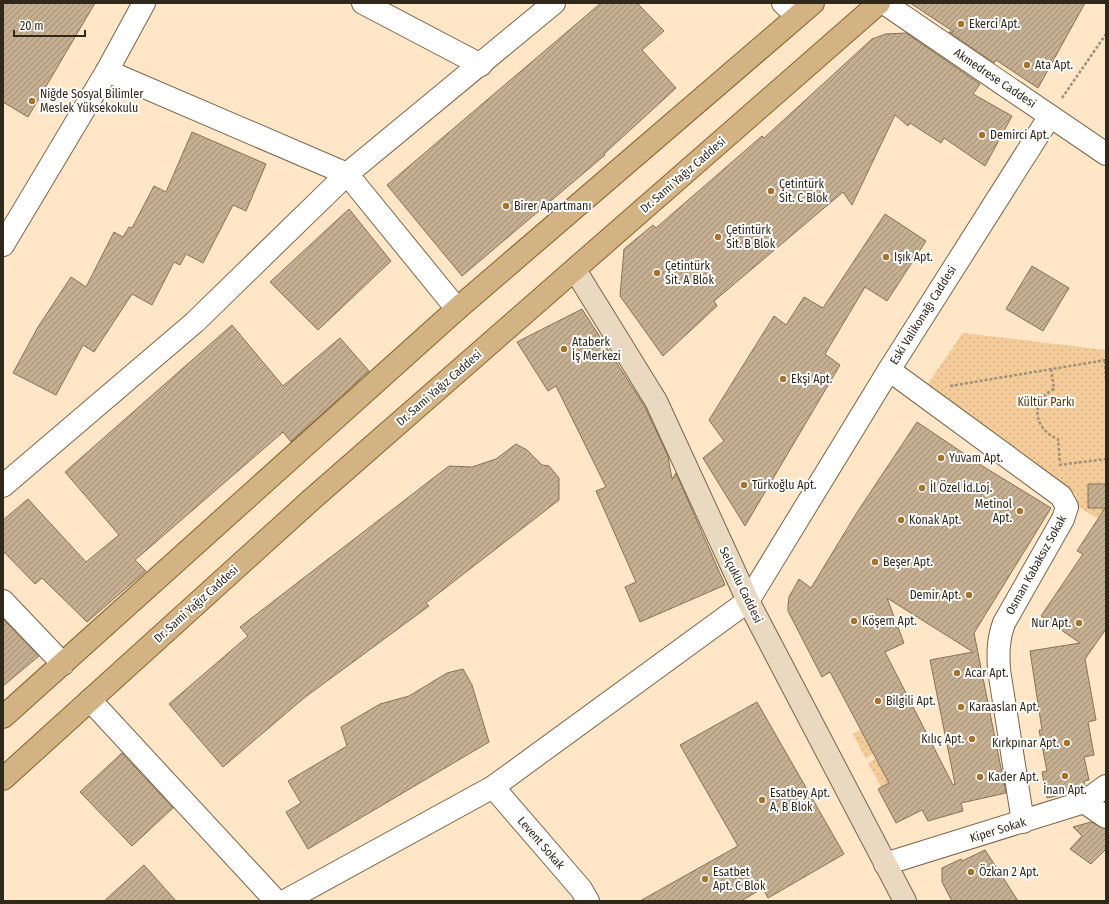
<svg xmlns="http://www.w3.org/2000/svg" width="1109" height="904" viewBox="0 0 1109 904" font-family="'Fira Sans Condensed',sans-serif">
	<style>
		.park { fill: url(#park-dots) }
		.building { fill: url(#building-hatch); stroke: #877155; fill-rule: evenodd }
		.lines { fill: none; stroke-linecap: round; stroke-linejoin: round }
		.minor-casing { stroke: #796449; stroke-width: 24 }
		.tertiary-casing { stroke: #796449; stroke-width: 24 }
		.secondary-casing { stroke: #796449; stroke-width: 24 }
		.primary-casing { stroke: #876129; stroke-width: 24 }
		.path { stroke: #a19079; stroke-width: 2.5; stroke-dasharray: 3 2; stroke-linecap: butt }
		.minor { stroke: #fff; stroke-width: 22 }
		.tertiary { stroke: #fff; stroke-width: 22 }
		.secondary { stroke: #e9d9c1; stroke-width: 22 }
		.primary { stroke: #d3b383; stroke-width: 22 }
		.poi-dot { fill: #a57329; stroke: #fff; stroke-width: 1.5 }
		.labels { text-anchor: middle; stroke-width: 4; stroke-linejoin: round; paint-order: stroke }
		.poi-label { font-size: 12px; fill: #31281c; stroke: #fff; text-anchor: start }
		.street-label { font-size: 12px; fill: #31281c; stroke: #fff }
		.park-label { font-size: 12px; fill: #553808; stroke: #fff }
	</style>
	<defs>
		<pattern id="park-dots" width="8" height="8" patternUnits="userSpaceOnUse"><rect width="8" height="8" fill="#f3cc9a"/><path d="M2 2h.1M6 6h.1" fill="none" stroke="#d1af84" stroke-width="1.8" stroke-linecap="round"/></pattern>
		<pattern id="building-hatch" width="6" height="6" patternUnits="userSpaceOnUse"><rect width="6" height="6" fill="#c6af91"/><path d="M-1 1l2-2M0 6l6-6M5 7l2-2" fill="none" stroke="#a18e76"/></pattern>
	</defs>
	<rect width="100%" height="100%" fill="#fee6c7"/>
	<g class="park">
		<path d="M963 333 1106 350V517L1097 518 1072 503 1076 495 924 389Z"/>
		<path d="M860 730 869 745 872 744 876 752 866 759 853 734Z"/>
		<path d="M878 757 889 783 881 787 868 763Z"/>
	</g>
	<g class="building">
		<path d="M3 3H95L28 117 3 102Z"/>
		<path d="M601 3H637L664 31 642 50 676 88 604 154 605 155 462 276 387 185Z"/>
		<path d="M910 3H1085L1038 88 996 60 994 63 949 32H954Z"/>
		<path d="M906 33 980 84 973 94 1012 116 985 166 944 138 941 143 910 123 908 126 895 115 852 205 843 192 714 301 717 306 663 356 620 296 624 249 653 225 656 228 762 136 764 138 872 39 886 34Z"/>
		<path d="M192 132 266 164 246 211 233 205 203 263 186 254 180 265 174 262 152 305 132 294 94 352 83 345 56 395 13 373 38 327 71 277 86 287 114 232 123 237 129 227 132 228 154 186 166 192Z"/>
		<path d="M349 209 391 261 318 330 270 282Z"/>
		<path d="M885 214 926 241 887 301 865 287 825 354 840 365 745 526 703 458 724 441 709 420 774 316 786 325 804 297 823 308Z"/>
		<path d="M1032 266 1069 288 1043 331 1006 309Z"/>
		<path d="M582 309 645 407 668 456 672 479 676 473 725 585 640 622 625 587 636 582 596 491 606 487 556 386 548 391 517 342Z"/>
		<path d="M232 325 283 386 340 338 369 371 291 442 283 432 135 560 146 571 87 622 42 578 35 584 3 551V520L28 499 86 562 119 535 65 472Z"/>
		<path d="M917 422 984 467 1051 508 974 633 1006 793 961 803 963 811 928 821 922 810 896 823 878 789 889 783 830 672 822 677 788 611V606L789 597 799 579 811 588 856 514ZM887 598 973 652 930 660 955 784 953 785 885 652 904 643Z"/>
		<path d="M516 444 527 450 542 465 549 466 559 478V500L426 603 429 606 304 698 223 767 169 704 248 636 240 627 449 466 472 467 496 459Z"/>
		<path d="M1088 484H1106V629L1085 659 1096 720 1088 722 1094 755 1084 757 1089 780 1084 781 1085 786 1078 791 1047 798 1042 772 1047 771 1039 730H1042L1030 651 1080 643 1041 616 1083 554 1077 551 1105 508H1088Z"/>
		<path d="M3 619 39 656 3 686Z"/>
		<path d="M463 669 472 685 489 742 308 849 286 812 301 803 288 781 347 746 341 727 380 704 409 696 447 673Z"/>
		<path d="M757 702 844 854 768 898 763 888 741 901H640L738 846 680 745Z"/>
		<path d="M122 753 173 808 132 846 80 792Z"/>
		<path d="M1091 822 1106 829V849L1091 864 1070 849 1082 836 1073 827Z"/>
		<path d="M985 850 1002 876 1018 901H952L942 882V868L961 859 962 861Z"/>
		<path d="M144 865 176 901H104Z"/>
	</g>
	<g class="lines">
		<g class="minor-casing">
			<g id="minor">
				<path d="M363 3 481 65"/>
				<path d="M107 71 347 174 457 309"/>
				<path d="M3 245 107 71 144 3"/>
				<path d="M889 370 1061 496 1067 507 1063 519 1004 623C998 639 998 653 999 670L1023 822"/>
				<path d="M3 486 195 322 347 174 554 3"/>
				<path d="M3 601 63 664"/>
				<path d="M90 700 276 901"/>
				<path d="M493 787 581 889 588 901"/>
				<path d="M1084 802 1106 817"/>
				<path d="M885 864 1084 802 1106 786"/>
			</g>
		</g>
		<g class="tertiary-casing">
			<g id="tertiary">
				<path d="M783 3 797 16"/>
				<path d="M884 3 1106 154"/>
				<path d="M285 901 493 787 748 601 889 370 1050 116"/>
			</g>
		</g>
		<g class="secondary-casing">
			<path id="secondary" d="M575 270 656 401 748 601 905 901"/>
		</g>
		<g class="primary-casing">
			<g id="primary">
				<path d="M3 717 457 309 813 3"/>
				<path d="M3 779 311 500 879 3"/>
			</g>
		</g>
		<g class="path">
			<path d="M1062 98 1106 34"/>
			<path d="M1105 361 1106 381"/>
			<path d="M1051 369 1054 389C1029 401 1034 430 1058 439L1060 463"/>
			<path d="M950 386 1106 360"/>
			<path d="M1059 465 1106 459"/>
		</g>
		<use href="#minor" class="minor"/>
		<use href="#tertiary" class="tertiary"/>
		<use href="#secondary" class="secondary"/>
		<use href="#primary" class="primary"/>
	</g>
	<g class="poi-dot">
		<circle cx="961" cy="24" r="4"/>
		<circle cx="1027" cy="65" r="4"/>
		<circle cx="32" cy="101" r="4"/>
		<circle cx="982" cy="135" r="4"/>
		<circle cx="771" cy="191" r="4"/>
		<circle cx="506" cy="206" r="4"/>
		<circle cx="718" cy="237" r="4"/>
		<circle cx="886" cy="257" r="4"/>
		<circle cx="657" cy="273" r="4"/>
		<circle cx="564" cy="349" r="4"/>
		<circle cx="783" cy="379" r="4"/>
		<circle cx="941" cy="458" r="4"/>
		<circle cx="744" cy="485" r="4"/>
		<circle cx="922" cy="488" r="4"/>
		<circle cx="1020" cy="511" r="4"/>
		<circle cx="901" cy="520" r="4"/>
		<circle cx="875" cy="562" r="4"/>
		<circle cx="969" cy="595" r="4"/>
		<circle cx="854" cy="621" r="4"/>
		<circle cx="1079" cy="623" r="4"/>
		<circle cx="957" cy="673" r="4"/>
		<circle cx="878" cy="701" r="4"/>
		<circle cx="961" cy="707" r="4"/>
		<circle cx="972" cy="739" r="4"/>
		<circle cx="1067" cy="743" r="4"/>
		<circle cx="1065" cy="776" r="4"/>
		<circle cx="980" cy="777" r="4"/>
		<circle cx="762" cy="800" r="4"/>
		<circle cx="971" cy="872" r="4"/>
		<circle cx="705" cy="879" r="4"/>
	</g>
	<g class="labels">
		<g class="poi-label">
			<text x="969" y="28">Ekerci Apt.</text>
			<text x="1035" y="69">Ata Apt.</text>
			<text x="40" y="98">Niğde Sosyal Bilimler<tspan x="40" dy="14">Meslek Yüksekokulu</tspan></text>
			<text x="990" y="139">Demirci Apt.</text>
			<text x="779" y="188">Çetintürk<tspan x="779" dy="14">Sit. C Blok</tspan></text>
			<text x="514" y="210">Birer Apartmanı</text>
			<text x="726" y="234">Çetintürk<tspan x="726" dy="14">Sit. B Blok</tspan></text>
			<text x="894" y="261">Işık Apt.</text>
			<text x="665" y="270">Çetintürk<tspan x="665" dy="14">Sit. A Blok</tspan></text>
			<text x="572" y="346">Ataberk<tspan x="572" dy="14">İş Merkezi</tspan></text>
			<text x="791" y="383">Ekşi Apt.</text>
			<text x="949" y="462">Yuvam Apt.</text>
			<text x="752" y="489">Türkoğlu Apt.</text>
			<text x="930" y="492">İl Özel İd.Loj.</text>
			<text x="1012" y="508" text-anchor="end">Metinol<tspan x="1012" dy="14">Apt.</tspan></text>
			<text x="909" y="524">Konak Apt.</text>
			<text x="883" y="566">Beşer Apt.</text>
			<text x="961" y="599" text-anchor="end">Demir Apt.</text>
			<text x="862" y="625">Köşem Apt.</text>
			<text x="1071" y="627" text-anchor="end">Nur Apt.</text>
			<text x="965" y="677">Acar Apt.</text>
			<text x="886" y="705">Bilgili Apt.</text>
			<text x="969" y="711">Karaaslan Apt.</text>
			<text x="964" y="743" text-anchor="end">Kılıç Apt.</text>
			<text x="1059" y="747" text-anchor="end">Kırkpınar Apt.</text>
			<text x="988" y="781">Kader Apt.</text>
			<text x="1065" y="794" text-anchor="middle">İnan Apt.</text>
			<text x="770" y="797">Esatbey Apt.<tspan x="770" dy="14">A, B Blok</tspan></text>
			<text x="713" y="876">Esatbet<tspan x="713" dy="14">Apt. C Blok</tspan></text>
			<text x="979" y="876">Özkan 2 Apt.</text>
		</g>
		<g class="street-label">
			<text transform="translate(995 78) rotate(34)" y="4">Akmedrese Caddesi</text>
			<text transform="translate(683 175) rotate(-41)" y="4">Dr. Sami Yağız Caddesi</text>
			<text transform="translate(923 315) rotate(-58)" y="4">Eski Valikonağı Caddesi</text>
			<text transform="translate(439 388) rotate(-41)" y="4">Dr. Sami Yağız Caddesi</text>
			<text transform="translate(1036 565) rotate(-61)" y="4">Osman Kabaksız Sokak</text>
			<text transform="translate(741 585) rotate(64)" y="4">Selçuklu Caddesi</text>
			<text transform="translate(196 604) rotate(-42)" y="4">Dr. Sami Yağız Caddesi</text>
			<text transform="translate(998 830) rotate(-17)" y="4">Kiper Sokak</text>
			<text transform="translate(541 843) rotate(49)" y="4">Levent Sokak</text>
		</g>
		<g class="park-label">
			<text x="1046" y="406">Kültür Parkı</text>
		</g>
	</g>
	<rect width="1109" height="904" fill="none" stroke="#31281c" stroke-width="8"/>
	<path d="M14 30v6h71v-6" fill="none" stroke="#31281c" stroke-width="2"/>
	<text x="20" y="30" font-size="12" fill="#31281c" stroke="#ffffff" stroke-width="3" paint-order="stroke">20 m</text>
</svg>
